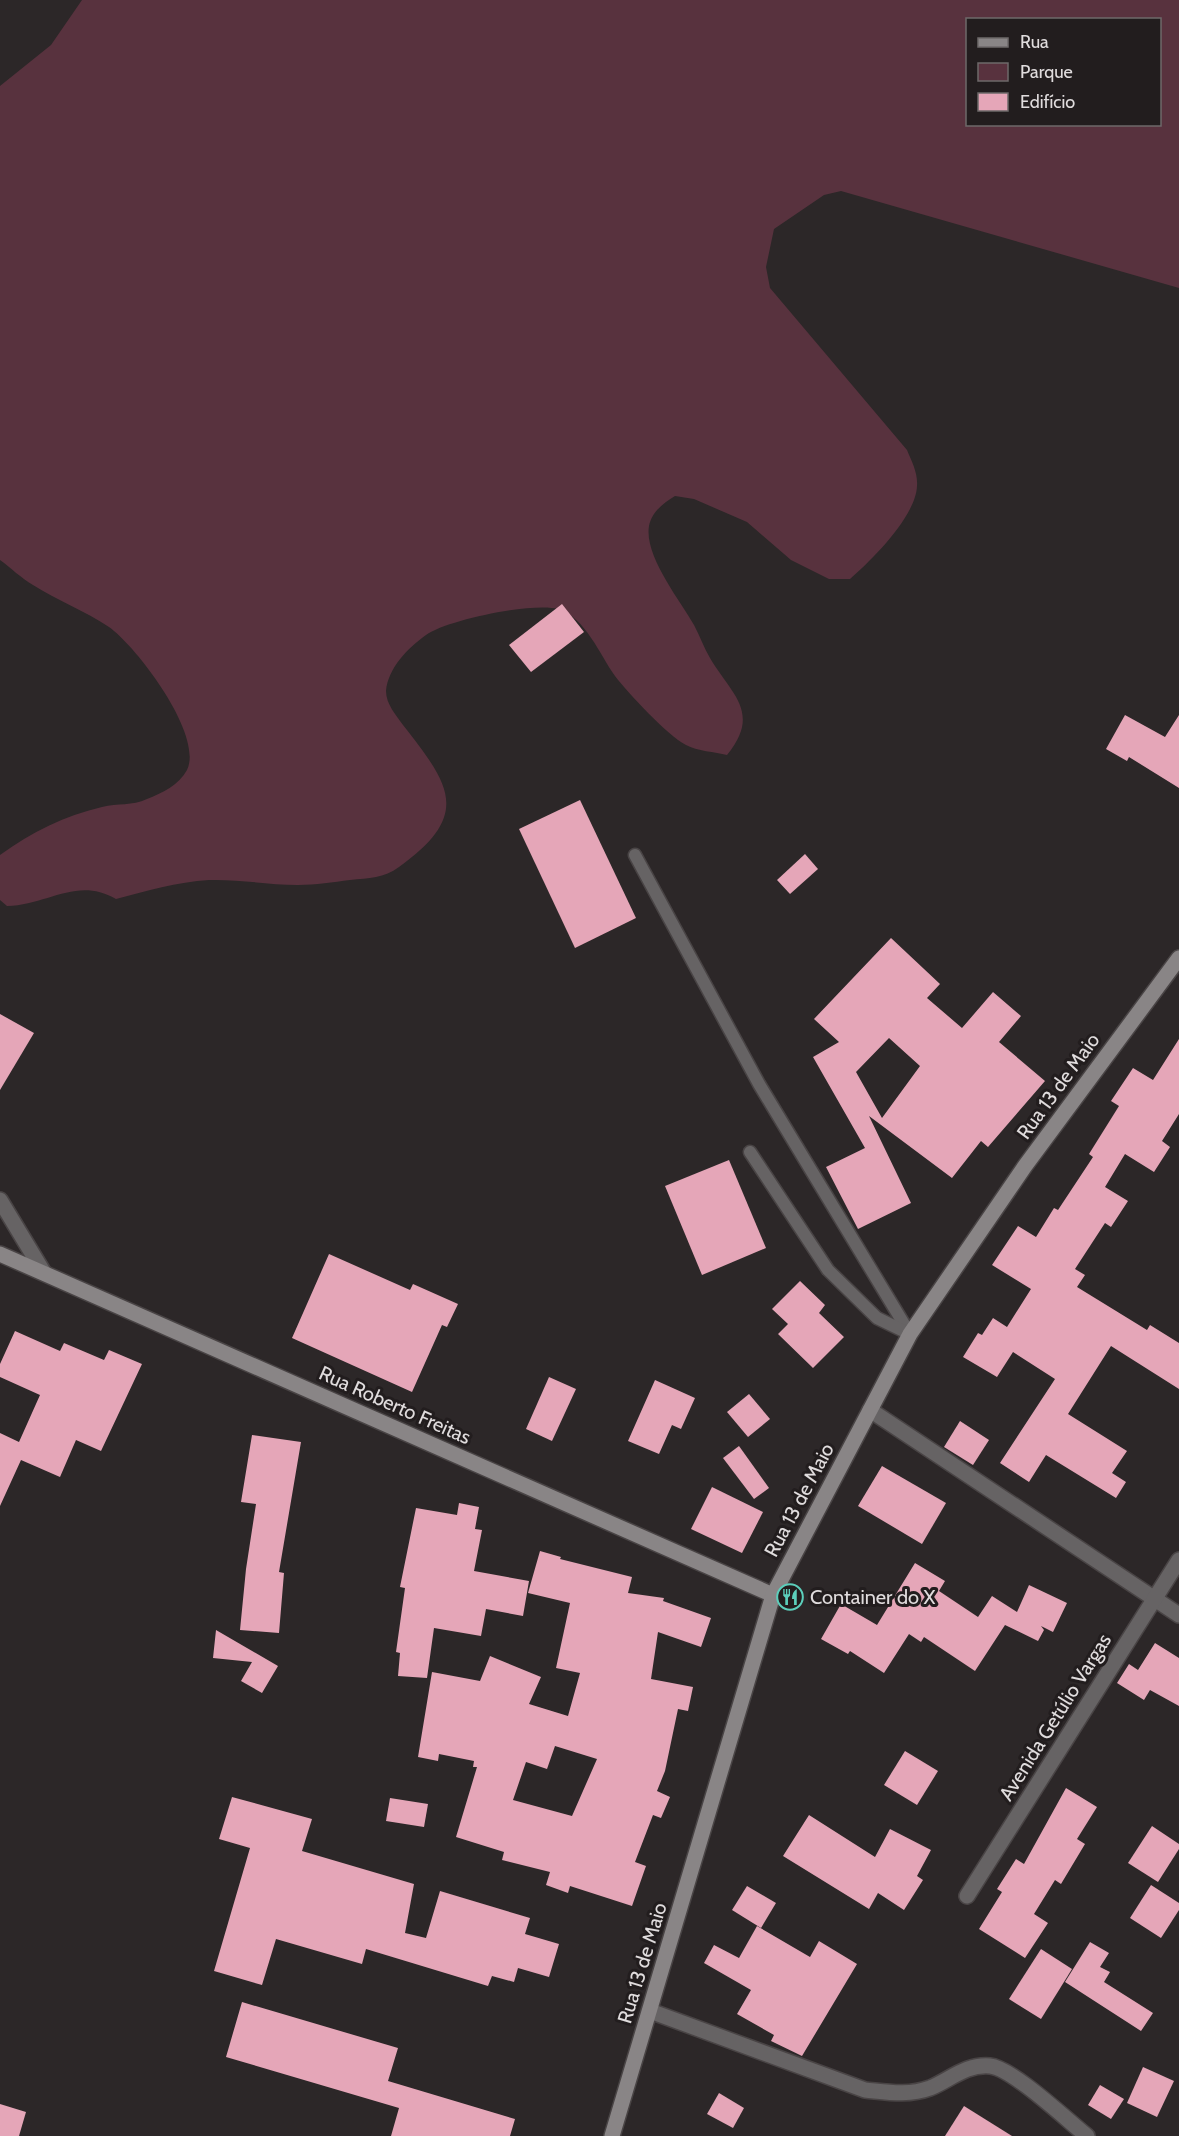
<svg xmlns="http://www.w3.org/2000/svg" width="1179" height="2136" viewBox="0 0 1179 2136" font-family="Cabin,sans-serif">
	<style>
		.green { fill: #58323e; fill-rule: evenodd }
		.building { fill: #e5a6b8; fill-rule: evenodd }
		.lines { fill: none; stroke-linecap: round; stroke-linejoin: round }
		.lane-casing { stroke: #494445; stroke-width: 15 }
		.street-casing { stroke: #494445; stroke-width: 18 }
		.secondary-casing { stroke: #494445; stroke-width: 18 }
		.lane { stroke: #666364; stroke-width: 12 }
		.street { stroke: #666364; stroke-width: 15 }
		.secondary { stroke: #898586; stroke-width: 15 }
		.labels { text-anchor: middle; stroke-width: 6; stroke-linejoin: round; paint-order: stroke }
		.street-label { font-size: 20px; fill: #e0dcdd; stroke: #221d1e }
		.poi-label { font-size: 20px; fill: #e0dcdd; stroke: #221d1e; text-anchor: start }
	</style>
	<rect width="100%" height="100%" fill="#2c2728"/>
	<path class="green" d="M82 0H1179V288L841 191 824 195 774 229 766 267 770 288 907 450C912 462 918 473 917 486 916 516 872 560 850 579H829L791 560 747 522 694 499 675 496C664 503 652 511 649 526 644 556 680 600 694 625 700 636 704 648 710 658 731 694 762 712 727 755 715 752 697 751 686 745 667 735 629 694 615 676 600 655 585 617 558 609 533 602 447 620 426 635 408 648 388 668 386 691 386 704 396 715 403 725 449 784 473 814 399 867 384 878 369 878 350 880 333 882 316 885 298 885 269 885 238 879 209 880 177 882 146 891 116 899 77 876 48 905 7 906L0 900V855C32 832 64 816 102 807 118 803 132 806 147 799 162 793 179 785 187 770 204 735 137 647 109 627 85 611 57 600 33 585 21 578 11 568 0 560V86L51 45ZM968 20H1160V124H968Z"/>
	<g class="building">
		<path d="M562 604 584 632 531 672 509 645Z"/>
		<path d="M1125 715 1165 737 1179 715V788L1129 757 1127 761 1106 749Z"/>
		<path d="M580 800 636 918 575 948 519 829Z"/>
		<path d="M805 854 818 869 790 894 777 880Z"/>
		<path d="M891 938 940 984 927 998 962 1028 993 992 1021 1016 999 1042 1045 1081 988 1147 981 1141 952 1178 869 1116 911 1203 858 1229 826 1167 865 1148 813 1057 839 1042 814 1019ZM889 1038 920 1066 882 1118 856 1072Z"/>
		<path d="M0 1014 34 1033 0 1090Z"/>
		<path d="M1179 1039V1114L1162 1141 1170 1147 1154 1172 1125 1154 1105 1187 1128 1201 1111 1227 1105 1223 1075 1269 1085 1275 1077 1287 1147 1330 1150 1325 1179 1343V1389L1111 1346 1068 1414 1127 1451 1112 1473 1126 1482 1116 1498 1046 1455 1029 1482 1000 1463 1055 1379 1013 1352 997 1377 963 1357 978 1333 982 1335 993 1318 1007 1327 1031 1289 992 1265 1018 1226 1036 1237 1054 1208 1058 1210 1093 1157 1089 1154 1119 1106 1111 1101 1133 1068 1153 1080Z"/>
		<path d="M729 1160 766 1248 702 1275 665 1186Z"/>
		<path d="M329 1254 410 1290 413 1284 458 1304 447 1327 442 1325 412 1392 292 1338Z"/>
		<path d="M800 1281 825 1305 819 1313 844 1337 813 1368 778 1334 788 1324 772 1309Z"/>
		<path d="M15 1331 60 1351 64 1343 104 1360 109 1350 142 1364 101 1451 76 1440 60 1477 21 1460 0 1506V1433L19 1442 40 1395 0 1377V1364Z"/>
		<path d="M549 1377 576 1389 552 1441 526 1429Z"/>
		<path d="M655 1380 695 1398 681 1429 672 1425 659 1454 628 1441Z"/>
		<path d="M749 1394 770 1419 748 1437 727 1412Z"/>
		<path d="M960 1421 989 1440 973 1465 944 1447Z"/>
		<path d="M252 1435 301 1442 279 1572 284 1573 279 1633 240 1630 246 1569 256 1504 241 1502Z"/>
		<path d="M739 1446 769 1488 754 1499 723 1458Z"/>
		<path d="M882 1466 946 1503 922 1544 858 1506Z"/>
		<path d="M712 1487 763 1512 742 1553 691 1529Z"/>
		<path d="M459 1503 479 1507 475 1529 482 1530 474 1571 529 1581 523 1616 486 1609 481 1636 434 1628 427 1678 398 1676 400 1653 396 1652 405 1588 400 1587 416 1508 457 1515Z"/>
		<path d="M540 1551 561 1557 560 1559 632 1577 628 1593 664 1598 663 1601 711 1618 701 1647 658 1632 651 1679 693 1687 688 1711 678 1709 665 1771 657 1791 670 1797 661 1818 653 1815 635 1862 646 1866 632 1906 570 1886 568 1893 546 1885 550 1872 502 1860 504 1852 456 1837 477 1767H473L474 1761 439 1754 438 1761 418 1757 432 1672 480 1681 490 1656 541 1677 529 1704 568 1716 580 1673 556 1668 570 1603 528 1593ZM555 1746 597 1759 572 1816 513 1800 526 1762 547 1769Z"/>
		<path d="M915 1563 945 1581 939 1591 978 1617 992 1596 1017 1612 1029 1585 1067 1603 1053 1632 1041 1626 1044 1630 1038 1641 1005 1625 975 1671 924 1637 921 1642 909 1634 884 1673 850 1651 848 1654 821 1639 841 1604 877 1625Z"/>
		<path d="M216 1630 278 1666 262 1693 241 1681 252 1662 213 1658Z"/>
		<path d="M1155 1643 1179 1658V1706L1150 1690 1144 1700 1117 1683 1129 1664 1138 1670Z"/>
		<path d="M905 1751 938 1771 917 1805 884 1785Z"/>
		<path d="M1066 1788 1097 1807 1077 1839 1085 1844 1061 1884 1055 1880 1034 1914 1048 1923 1025 1958 979 1929 1002 1892 997 1889 1016 1859 1024 1864Z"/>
		<path d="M232 1797 312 1819 302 1851 414 1884 405 1933 426 1938 440 1891 530 1918 525 1934 559 1944 549 1977 518 1968 514 1982 492 1976 488 1986 366 1949 362 1964 276 1939 262 1985 214 1971 250 1848 219 1839Z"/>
		<path d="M390 1798 428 1804 424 1827 386 1821Z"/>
		<path d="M809 1815 875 1857 890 1829 931 1850 917 1876 923 1880 904 1910 878 1893 869 1909 783 1856Z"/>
		<path d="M1152 1826 1179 1844V1849L1158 1882 1128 1863Z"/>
		<path d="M1151 1885 1179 1903V1910L1161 1938 1130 1918Z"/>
		<path d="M747 1886 776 1903 761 1928 732 1910Z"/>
		<path d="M757 1926 810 1957 819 1941 857 1964 802 2056 771 2041 774 2035 737 2014 751 1990 704 1963 714 1945 739 1958Z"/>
		<path d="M1090 1942 1109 1953 1100 1967 1110 1972 1104 1982 1153 2013 1141 2031 1065 1982Z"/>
		<path d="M1041 1949 1072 1969 1041 2019 1009 1999Z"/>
		<path d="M242 2002 398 2048 388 2081 515 2119 510 2136H391L399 2108 226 2057Z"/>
		<path d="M1143 2067 1174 2081 1157 2117 1127 2103Z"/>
		<path d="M1100 2085 1124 2099 1111 2119 1088 2105Z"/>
		<path d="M719 2093 744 2108 733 2128 707 2114Z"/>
		<path d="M0 2104 26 2112 19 2136H0Z"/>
		<path d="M964 2106 1012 2136H945Z"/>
	</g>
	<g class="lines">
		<g class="lane-casing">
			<g id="lane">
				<path d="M635 855 759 1084 910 1334"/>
				<path d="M750 1152 828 1270 877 1318 910 1334"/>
			</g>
		</g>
		<g class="street-casing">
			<g id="street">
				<path d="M0 1200 44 1273"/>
				<path d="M870 1410 1179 1615"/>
				<path d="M967 1896 1179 1560"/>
				<path d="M650 2011 865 2090C887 2092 908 2096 930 2088 950 2080 965 2064 990 2066 1012 2068 1067 2120 1087 2136"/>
			</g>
		</g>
		<g class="secondary-casing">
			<g id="secondary">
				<path d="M0 1254 773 1595"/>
				<path d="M612 2136 773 1595 910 1334 1025 1166 1179 958"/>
			</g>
		</g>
		<use href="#lane" class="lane"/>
		<use href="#street" class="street"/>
		<use href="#secondary" class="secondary"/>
	</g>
	<defs>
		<g id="restaurant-ring" transform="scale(1.35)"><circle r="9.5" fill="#221d1e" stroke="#5ccebb" stroke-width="1.5"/><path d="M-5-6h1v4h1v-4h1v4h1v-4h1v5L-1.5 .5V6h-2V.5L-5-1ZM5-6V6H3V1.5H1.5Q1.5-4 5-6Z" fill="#5ccebb"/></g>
	</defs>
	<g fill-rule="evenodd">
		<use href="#restaurant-ring" x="790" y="1597"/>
	</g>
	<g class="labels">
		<g class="street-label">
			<text transform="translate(1058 1086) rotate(-54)" y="7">Rua 13 de Maio</text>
			<text transform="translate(395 1405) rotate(24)" y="7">Rua Roberto Freitas</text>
			<text transform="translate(799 1500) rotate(-62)" y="7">Rua 13 de Maio</text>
			<text transform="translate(1055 1717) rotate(-58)" y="7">Avenida Getúlio Vargas</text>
			<text transform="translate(642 1963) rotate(-73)" y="7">Rua 13 de Maio</text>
		</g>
		<g class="poi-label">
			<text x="810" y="1604">Container do X</text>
		</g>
	</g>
	<rect x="966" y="18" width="195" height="108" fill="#221d1e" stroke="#6e696a" stroke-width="1.5"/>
	<rect x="978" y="38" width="30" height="9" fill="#898586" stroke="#6e696a" stroke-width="1.5"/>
	<text x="1020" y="48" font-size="18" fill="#e0dcdd">Rua</text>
	<rect x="978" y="63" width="30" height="18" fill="#58323e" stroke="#6e696a" stroke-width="1.5"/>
	<text x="1020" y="78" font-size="18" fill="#e0dcdd">Parque</text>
	<rect x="978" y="93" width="30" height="18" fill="#e5a6b8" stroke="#6e696a" stroke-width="1.5"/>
	<text x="1020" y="108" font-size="18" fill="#e0dcdd">Edifício</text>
</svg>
